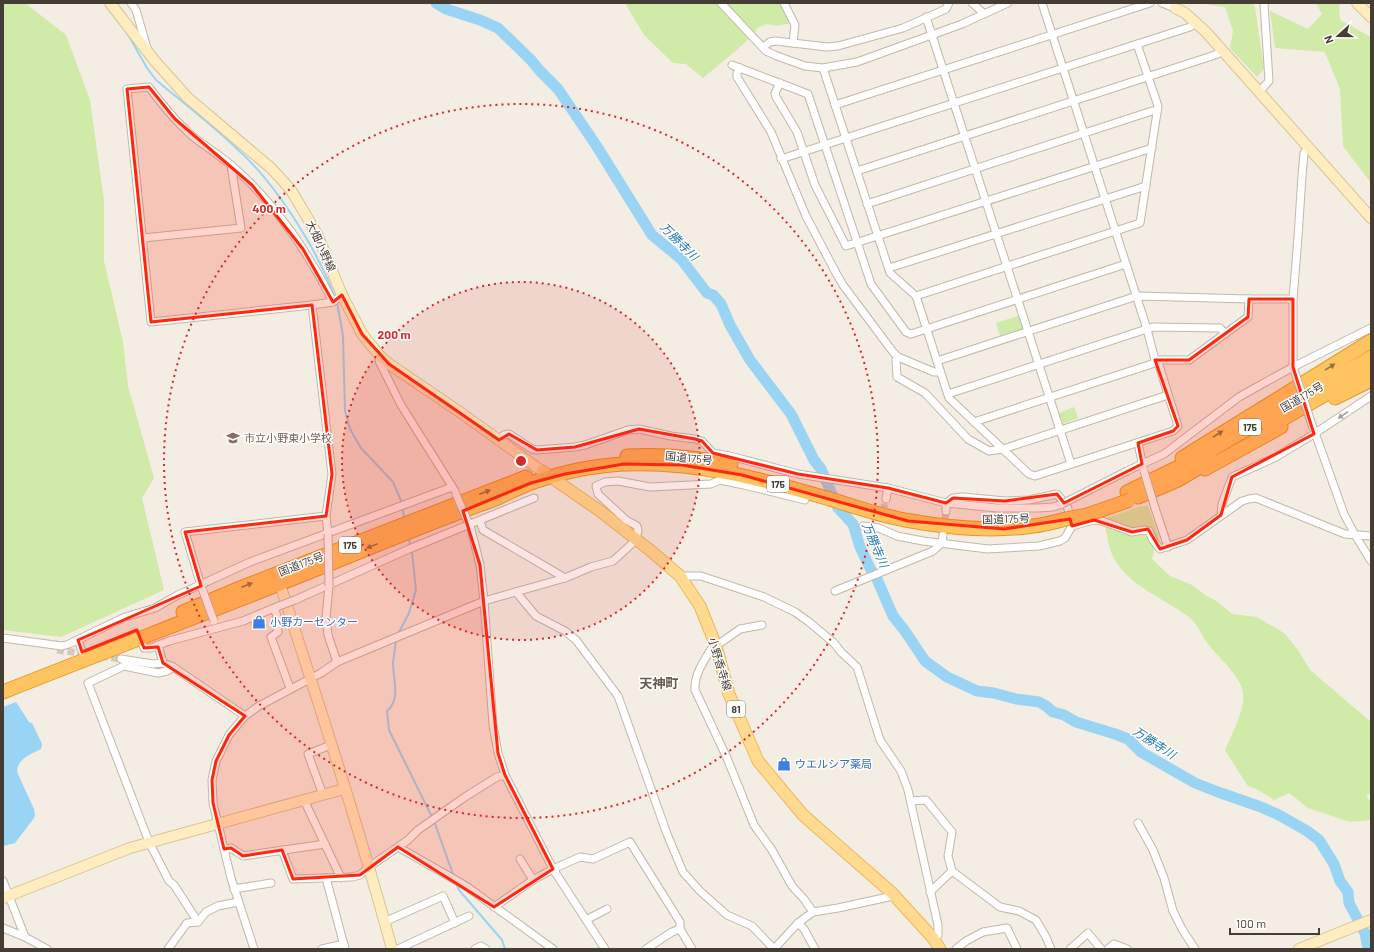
<svg xmlns="http://www.w3.org/2000/svg" width="1374" height="952" viewBox="0 0 1374 952" font-family="Barlow,'Noto Sans JP',sans-serif">
	<style>
		.green { fill: #d0eaa8 }
		.water { fill: #9ad4f5 }
		.lines { fill: none; stroke-linecap: round; stroke-linejoin: round }
		.stream { stroke: #9ad4f5; stroke-width: 2 }
		.river { stroke: #9ad4f5; stroke-width: 11 }
		.street-tunnel { stroke: #d0cac0; stroke-width: 7; stroke-dasharray: 7 3.5; stroke-linecap: butt }
		.street-casing { stroke: #c2b8a8; stroke-width: 9 }
		.secondary-casing { stroke: #dac391; stroke-width: 12 }
		.primary-casing { stroke: #ebb959; stroke-width: 13 }
		.highway-casing { stroke: #e79928; stroke-width: 15 }
		.street { stroke: #fff; stroke-width: 7 }
		.secondary { stroke: #ffedc1; stroke-width: 10 }
		.primary { stroke: #ffda90; stroke-width: 11 }
		.highway { stroke: #ffc462; stroke-width: 13 }
		.street-bridge-casing { stroke: #c2b8a8; stroke-width: 9; stroke-linecap: butt }
		.highway-bridge-casing { stroke: #e79928; stroke-width: 15; stroke-linecap: butt }
		.street-bridge { stroke: #fff; stroke-width: 7 }
		.highway-bridge { stroke: #ffc462; stroke-width: 13 }
		.oneway { fill: #8f7346 }
		.oneway2 { fill: #a29e99 }
		.marked { fill: #ff280e; fill-opacity: 0.2; stroke: #ff280e; stroke-width: 3; stroke-linejoin: round }
		.ring { fill: none; stroke: #d62828; stroke-width: 2; stroke-dasharray: 2 4 }
		.labels { text-anchor: middle; stroke-width: 3; stroke-linejoin: round; paint-order: stroke }
		.shield { fill: #fff; stroke: #7d7770; stroke-width: 1 }
		.shield-label { font-size: 10px; font-weight: bold; fill: #453d33 }
		.street-label { font-size: 11px; fill: #453d33; stroke: #fff }
		.education-label { font-size: 11px; fill: #785e54; stroke: #fff; text-anchor: start }
		.shop-label { font-size: 11px; fill: #366cbe; stroke: #fff; text-anchor: start }
		.water-label { font-size: 12px; font-style: italic; fill: #257aaf; stroke: #fff }
		.quarter-label { font-size: 13px; font-weight: bold; fill: #685b49; stroke: #fff }
		.centre { fill: #d62828; stroke: #fff; stroke-width: 2 }
		.ring-label { font-size: 12px; text-anchor: middle; font-weight: bold; fill: #d62828; stroke: #fff; stroke-width: 3; stroke-linejoin: round; paint-order: stroke }
	</style>
	<rect width="100%" height="100%" fill="#f3ede3"/>
	<g class="green">
		<path d="M3 3H25L66 35 90 100 104 201V261L123 342 128 386 154 478 142 498 164 590 61 637 3 630Z"/>
		<path d="M625 3H782L791 23 777 26 767 24 757 28 754 34 738 49 703 78 686 64 673 63 644 35Z"/>
		<path d="M1197 3H1252L1255 7 1264 69 1257 77 1230 48 1233 31 1225 7Z"/>
		<path d="M1316 3H1339L1340 20 1371 37V183L1343 146 1340 89 1325 52 1275 48 1270 11 1308 29 1322 14Z"/>
		<path d="M1020 315 1025 329 1000 336 996 323Z"/>
		<path d="M1074 407 1078 418 1063 424 1059 413Z"/>
		<path d="M1141 506H1148L1159 536 1152 559 1170 576 1192 585 1205 595 1218 602 1232 614 1257 617 1284 633 1298 650 1310 670 1371 722V792L1366 796 1371 802V820L1350 822 1308 808 1289 793 1274 800 1258 790 1247 785 1225 750C1232 734 1245 710 1243 693 1241 676 1218 657 1208 644 1201 635 1198 624 1189 617 1165 599 1133 588 1116 562 1108 550 1107 533 1104 519Z"/>
	</g>
	<path class="water" d="M16 702 29 722 32 723 42 744 41 749C31 754 17 759 17 772L34 809 35 815 34 818 15 843 3 846V707Z"/>
	<g class="lines">
		<g class="stream">
			<path d="M126 31 147 68 156 80C182 102 210 123 235 147 267 175 291 211 312 248 321 265 329 280 335 298"/>
			<path d="M337 302 343 336 345 411 350 429 361 448 393 482 402 503"/>
			<path d="M403 511 404 517"/>
			<path d="M409 538 410 545"/>
			<path d="M397 636 409 613 416 590 412 552"/>
			<path d="M396 640C395 648 394 655 393 663 393 678 401 700 387 711L389 730 432 817"/>
			<path d="M434 821 454 877"/>
			<path d="M456 883 459 890 502 940 505 949"/>
		</g>
		<path class="river" d="M436 3 446 9 480 20 498 28 531 60 540 71 558 89 596 145 652 235 681 259 707 293 713 295 721 304 730 325 750 360 791 414 814 460 821 469 838 508 853 524 860 547 871 570 877 579 893 616 905 631 925 661 947 677 977 691 994 693 1016 699 1039 702 1046 706 1053 712 1064 715 1076 722 1115 734 1128 739 1141 752 1195 783 1218 792 1261 807 1279 815 1307 831 1319 840 1334 864 1340 881 1348 892 1349 903 1365 933 1367 944 1369 949"/>
		<g class="street-tunnel">
			<path d="M881 521 886 499"/>
			<path d="M944 529 946 511"/>
			<path d="M57 650 87 654"/>
			<path d="M101 656 121 659"/>
		</g>
		<g class="street-casing">
			<g id="street">
				<path d="M131 3 136 10 147 48"/>
				<path d="M721 3 766 51 777 56 805 66 823 68 857 62 962 24 1008 3"/>
				<path d="M784 3 795 25 793 43"/>
				<path d="M972 3 981 11 983 14"/>
				<path d="M1162 3 1175 8"/>
				<path d="M926 17 1071 464"/>
				<path d="M763 47 770 42 776 41 827 47 838 46 903 28 946 9 949 3"/>
				<path d="M732 65 808 94 871 284 906 332 911 334 1126 264"/>
				<path d="M740 68 737 73V77L771 132 806 216 836 273 843 285 893 352 898 357 934 372H940"/>
				<path d="M823 68 890 273 916 296 949 398 1029 474 1035 476 1173 431 1178 426 1158 362 1155 360 1147 329 1042 3"/>
				<path d="M780 83 775 93 776 97 797 132 815 185 846 246 1152 148"/>
				<path d="M1259 92 1269 81 1264 3"/>
				<path d="M835 105 1150 3"/>
				<path d="M846 138 1190 27 1196 22"/>
				<path d="M781 159 846 138"/>
				<path d="M857 171 1215 55 1223 51"/>
				<path d="M867 204 1152 111H1157"/>
				<path d="M143 238 241 228 231 165"/>
				<path d="M889 268 1146 186"/>
				<path d="M916 296 1140 223 1158 106 1137 44"/>
				<path d="M333 302C311 257 278 208 241 174 226 159 207 148 191 135 175 120 162 105 149 87L127 89 151 322 312 305 333 302 342 295"/>
				<path d="M312 305 332 474 326 516 328 534"/>
				<path d="M380 356 379 361 401 405 455 491"/>
				<path d="M898 357 896 360 897 377 925 393 968 439 989 451 1003 449 1168 395"/>
				<path d="M1155 360H1189L1248 317 1249 299"/>
				<path d="M937 361 1137 296 1249 299H1293"/>
				<path d="M1297 379 1293 367V299L1298 237 1302 176 1304 153 1309 147"/>
				<path d="M948 394 1153 327 1220 328 1225 334"/>
				<path d="M974 422 1158 362"/>
				<path d="M1314 430 1344 514 1355 535 1371 561"/>
				<path d="M499 440 504 435 509 434 532 449 537 450 575 447 585 445 628 430 639 429 671 436 695 439 702 441 713 453 730 456 798 474 888 488 946 503 997 508H1038L1053 507 1062 504"/>
				<path d="M1138 443 1143 467"/>
				<path d="M1127 471 1164 454 1239 397 1255 388 1293 367 1371 328"/>
				<path d="M886 499 888 488"/>
				<path d="M946 503 953 498 963 497 1005 501 1029 500 1057 494 1067 506 1071 520"/>
				<path d="M1155 508 1168 547"/>
				<path d="M946 511V503"/>
				<path d="M1221 515 1222 504 1232 477 1276 457 1314 434 1371 396"/>
				<path d="M467 520 470 525 480 565 484 601 493 725 498 753 505 775 553 869 605 949"/>
				<path d="M480 521 483 530 565 578"/>
				<path d="M863 526 879 528 897 536 923 541 988 549 1039 546 1060 541 1065 538 1072 526 1094 520 1102 521 1132 532 1144 530 1149 531 1153 540 1160 549 1187 540 1242 501 1249 499 1256 498 1345 534 1371 536"/>
				<path d="M680 576H701L764 597 795 612 809 622 834 643 841 652 857 667 880 740 901 771 908 790 938 925V935L933 938"/>
				<path d="M329 586 326 618 328 635 337 662"/>
				<path d="M202 589 185 532 326 516"/>
				<path d="M835 591 933 551 942 543 943 535"/>
				<path d="M516 592 536 616 565 631 576 640 618 696 667 834 683 872 700 891 727 915 752 926 774 949"/>
				<path d="M295 600 409 549 534 498"/>
				<path d="M274 608 277 616 278 632 271 637 290 688"/>
				<path d="M762 625 740 629 716 646H713C705 659 694 674 695 690L727 758 754 825 772 850 792 886 804 899 813 912"/>
				<path d="M3 638 62 646 69 644 125 617 155 608 178 595 250 562 452 487"/>
				<path d="M140 638 144 648H151L169 641 243 621 279 606"/>
				<path d="M78 640 82 652"/>
				<path d="M158 645 163 663 173 667 245 716"/>
				<path d="M121 659 153 664 163 663"/>
				<path d="M173 667 167 671 158 673 124 666 88 683 149 842 169 881 174 885 198 922"/>
				<path d="M323 795 308 754 331 745"/>
				<path d="M304 800 341 878"/>
				<path d="M911 801 926 800 952 832 948 856 952 871"/>
				<path d="M1138 823 1153 850 1164 878 1173 911 1182 929 1195 949"/>
				<path d="M398 847 466 886 553 949"/>
				<path d="M224 849 231 848 243 856 325 844"/>
				<path d="M282 850 293 879 352 877 360 875 369 867 408 840 418 830 465 797 497 777 505 775"/>
				<path d="M520 859 533 880"/>
				<path d="M326 878 345 949"/>
				<path d="M3 881 25 937"/>
				<path d="M234 889 271 883"/>
				<path d="M930 892 952 871 1000 907 1019 911 1036 920 1046 937 1051 949"/>
				<path d="M494 907 533 880 553 869 580 857 593 859 630 842 680 922V929L692 949"/>
				<path d="M586 920 607 909"/>
				<path d="M384 922 443 896 455 923"/>
				<path d="M798 923 804 929 815 949"/>
				<path d="M3 928 25 937 47 949"/>
				<path d="M168 949 187 923 198 922 206 912 218 906 238 902"/>
				<path d="M254 949 231 878 213 803 212 780 216 761 229 735 245 716 259 706 321 673 337 662 484 601 565 578 591 567 613 561 636 540 638 530 637 526 626 520 598 494 596 486 605 482 618 481 650 487 711 484 720 480 744 485 805 500"/>
				<path d="M322 949 344 944"/>
				<path d="M398 949 469 916"/>
				<path d="M475 949 481 946 486 949"/>
				<path d="M646 949 672 932 680 929"/>
				<path d="M774 949 798 923 813 912 838 908 893 896"/>
				<path d="M956 949 966 941 983 932 1007 928 1017 949"/>
				<path d="M1070 949 1088 933 1101 949"/>
				<path d="M1108 949 1114 944 1127 949"/>
			</g>
		</g>
		<g class="secondary-casing">
			<g id="secondary">
				<path d="M110 3 154 60 187 97 272 169 291 190 317 234 342 295 362 334 380 356 389 364 464 415 542 471"/>
				<path d="M1357 3 1371 17"/>
				<path d="M1175 8 1185 13 1206 32 1371 218"/>
				<path d="M278 578C318 701 358 824 392 949"/>
				<path d="M3 898 130 848 344 789"/>
				<path d="M1299 949 1371 920"/>
			</g>
		</g>
		<g class="primary-casing">
			<path id="primary" d="M542 471 600 511 651 551 680 576 700 606 716 646 729 694 758 761 803 815 892 893 933 938 940 949"/>
		</g>
		<g class="highway-casing">
			<g id="highway">
				<path d="M1335 398 1371 380"/>
				<path d="M1269 427 1371 368"/>
				<path d="M627 456C662 454 696 457 731 464"/>
				<path d="M1182 458 1371 341"/>
				<path d="M1205 469 1281 427"/>
				<path d="M1127 492 1201 456 1371 357"/>
				<path d="M1138 497 1178 480 1212 460"/>
				<path d="M183 612 240 588 526 477"/>
				<path d="M3 692C119 646 236 602 352 555 399 536 445 517 493 500 507 494 520 487 534 482 563 472 596 465 627 464 701 462 760 479 830 499 856 507 884 517 911 521 950 528 993 532 1033 526 1044 525 1055 522 1066 519"/>
			</g>
		</g>
		<use href="#street" class="street"/>
		<use href="#secondary" class="secondary"/>
		<use href="#primary" class="primary"/>
		<use href="#highway" class="highway"/>
		<g class="street-bridge-casing">
			<g id="street-bridge">
				<path d="M1297 379 1313 428"/>
				<path d="M1144 471 1155 508"/>
				<path d="M456 494 467 520"/>
				<path d="M1062 504 1127 471"/>
				<path d="M328 534 329 586"/>
				<path d="M203 591 214 621"/>
				<path d="M279 606 295 600"/>
			</g>
		</g>
		<g class="highway-bridge-casing">
			<path id="highway-bridge" d="M1066 519 1087 515 1130 500"/>
		</g>
		<use href="#street-bridge" class="street-bridge"/>
		<use href="#highway-bridge" class="highway-bridge"/>
	</g>
	<defs><path id="oneway-solid" d="M-6-.8H1V-3.2L6.5 0L1 3.2V.8H-6Z"/></defs>
	<g class="oneway">
		<use href="#oneway-solid" transform="translate(1330 367) rotate(-32)"/>
		<use href="#oneway-solid" transform="translate(1218 434) rotate(-32)"/>
		<use href="#oneway-solid" transform="translate(485 492) rotate(-21)"/>
		<use href="#oneway-solid" transform="translate(372 546) rotate(158)"/>
		<use href="#oneway-solid" transform="translate(247 585) rotate(-21)"/>
	</g>
	<use class="oneway2" href="#oneway-solid" transform="translate(1343 415) rotate(146)"/>
	<path class="marked" d="M149 87 175 119 252 185 303 249 333 302 342 295 362 334 389 364 499 440 509 434 537 450 575 447 639 429 695 439 702 441 713 453 798 474 888 488 946 503 953 498 1005 501 1057 494 1064 503 1142 464 1138 443 1173 431 1178 426 1155 360H1189L1248 317 1249 299H1293V367L1314 434 1232 477 1221 515 1187 540 1160 549 1148 529 1132 532 1094 520 1072 526 1070 519 1004 529 908 521 742 475 682 465 624 464 565 474 531 483 463 511 480 565 498 753 505 775 553 869 494 907 398 847 360 875 293 879 282 850 243 856 231 848 224 849 213 803 212 780 216 761 229 735 245 716 163 663 158 647 144 648 137 630 82 652 78 640 201 586 185 532 326 516 332 474 312 305 151 322 127 89Z"/>
	<circle cx="521" cy="461" r="179" fill="#d62828" fill-opacity=".12"/>
	<g class="ring">
		<circle cx="521" cy="461" r="179"/>
		<circle cx="521" cy="461" r="357"/>
	</g>
	<defs>
		<g id="school-bare" transform="scale(1.08)"><path d="M0-5L7-2L0 1L-7-2ZM-4 1L0 2.5L4 1V4Q0 6-4 4Z" fill="#8d6e63" stroke="#fff" stroke-width="2.5" paint-order="stroke"/></g>
		<g id="shop-bare" transform="scale(1.08)"><path d="M-5-2.5h2.3a2.7 3.5 0 0 1 5.4 0H5L5.5 6h-11ZM-1.5-2.5h3a1.5 2.3 0 0 0-3 0Z" fill="#3f7fe0" stroke="#fff" stroke-width="2.5" paint-order="stroke"/></g>
	</defs>
	<g fill-rule="evenodd">
		<use href="#school-bare" x="233" y="438"/>
		<use href="#shop-bare" x="259" y="622"/>
		<use href="#shop-bare" x="784" y="764"/>
	</g>
	<g class="labels">
		<g class="shield">
			<rect x="1239" y="419" width="22" height="16" rx="3"/>
			<rect x="767" y="476" width="22" height="16" rx="3"/>
			<rect x="339" y="537" width="22" height="16" rx="3"/>
			<rect x="727" y="701" width="18" height="16" rx="3"/>
		</g>
		<g class="shield-label">
			<text x="1250" y="431">175</text>
			<text x="778" y="488">175</text>
			<text x="350" y="549">175</text>
			<text x="736" y="713">81</text>
		</g>
		<g class="street-label">
			<text transform="translate(321 246) rotate(65)" y="4">大畑小野線</text>
			<text transform="translate(1302 397) rotate(-30)" y="4">国道175号</text>
			<text transform="translate(689 458) rotate(6)" y="4">国道175号</text>
			<text transform="translate(1006 519) rotate(-2)" y="4">国道175号</text>
			<text transform="translate(301 564) rotate(-21)" y="4">国道175号</text>
			<text transform="translate(720 664) rotate(73)" y="4">小野香寺線</text>
		</g>
		<g class="education-label">
			<text x="244" y="442">市立小野東小学校</text>
		</g>
		<g class="shop-label">
			<text x="270" y="626">小野カーセンター</text>
			<text x="795" y="768">ウエルシア薬局</text>
		</g>
		<g class="water-label">
			<text transform="translate(679 242) rotate(45)" y="4">万勝寺川</text>
			<text transform="translate(875 545) rotate(67)" y="4">万勝寺川</text>
			<text transform="translate(1154 743) rotate(33)" y="4">万勝寺川</text>
		</g>
		<g class="quarter-label">
			<text x="659" y="688">天神町</text>
		</g>
	</g>
	<circle cx="521" cy="461" r="6" class="centre"/>
	<g class="ring-label">
		<text x="269" y="213">400 m</text>
		<text x="394" y="339">200 m</text>
	</g>
	<rect width="1374" height="952" fill="none" stroke="#453d33" stroke-width="8"/>
	<g transform="translate(1338 36) rotate(249)" stroke="#ffffff" stroke-width="3" paint-order="stroke">
	<path d="M0-3L7 15L0 10L-7 15Z" fill="#453d33"/>
	<text y="-6" font-size="11" font-weight="bold" text-anchor="middle" fill="#453d33">N</text>
	</g>
	<path d="M1230 928v6h89v-6" fill="none" stroke="#453d33" stroke-width="2"/>
	<text x="1236" y="928" font-size="12" fill="#453d33" stroke="#ffffff" stroke-width="3" paint-order="stroke">100 m</text>
</svg>
